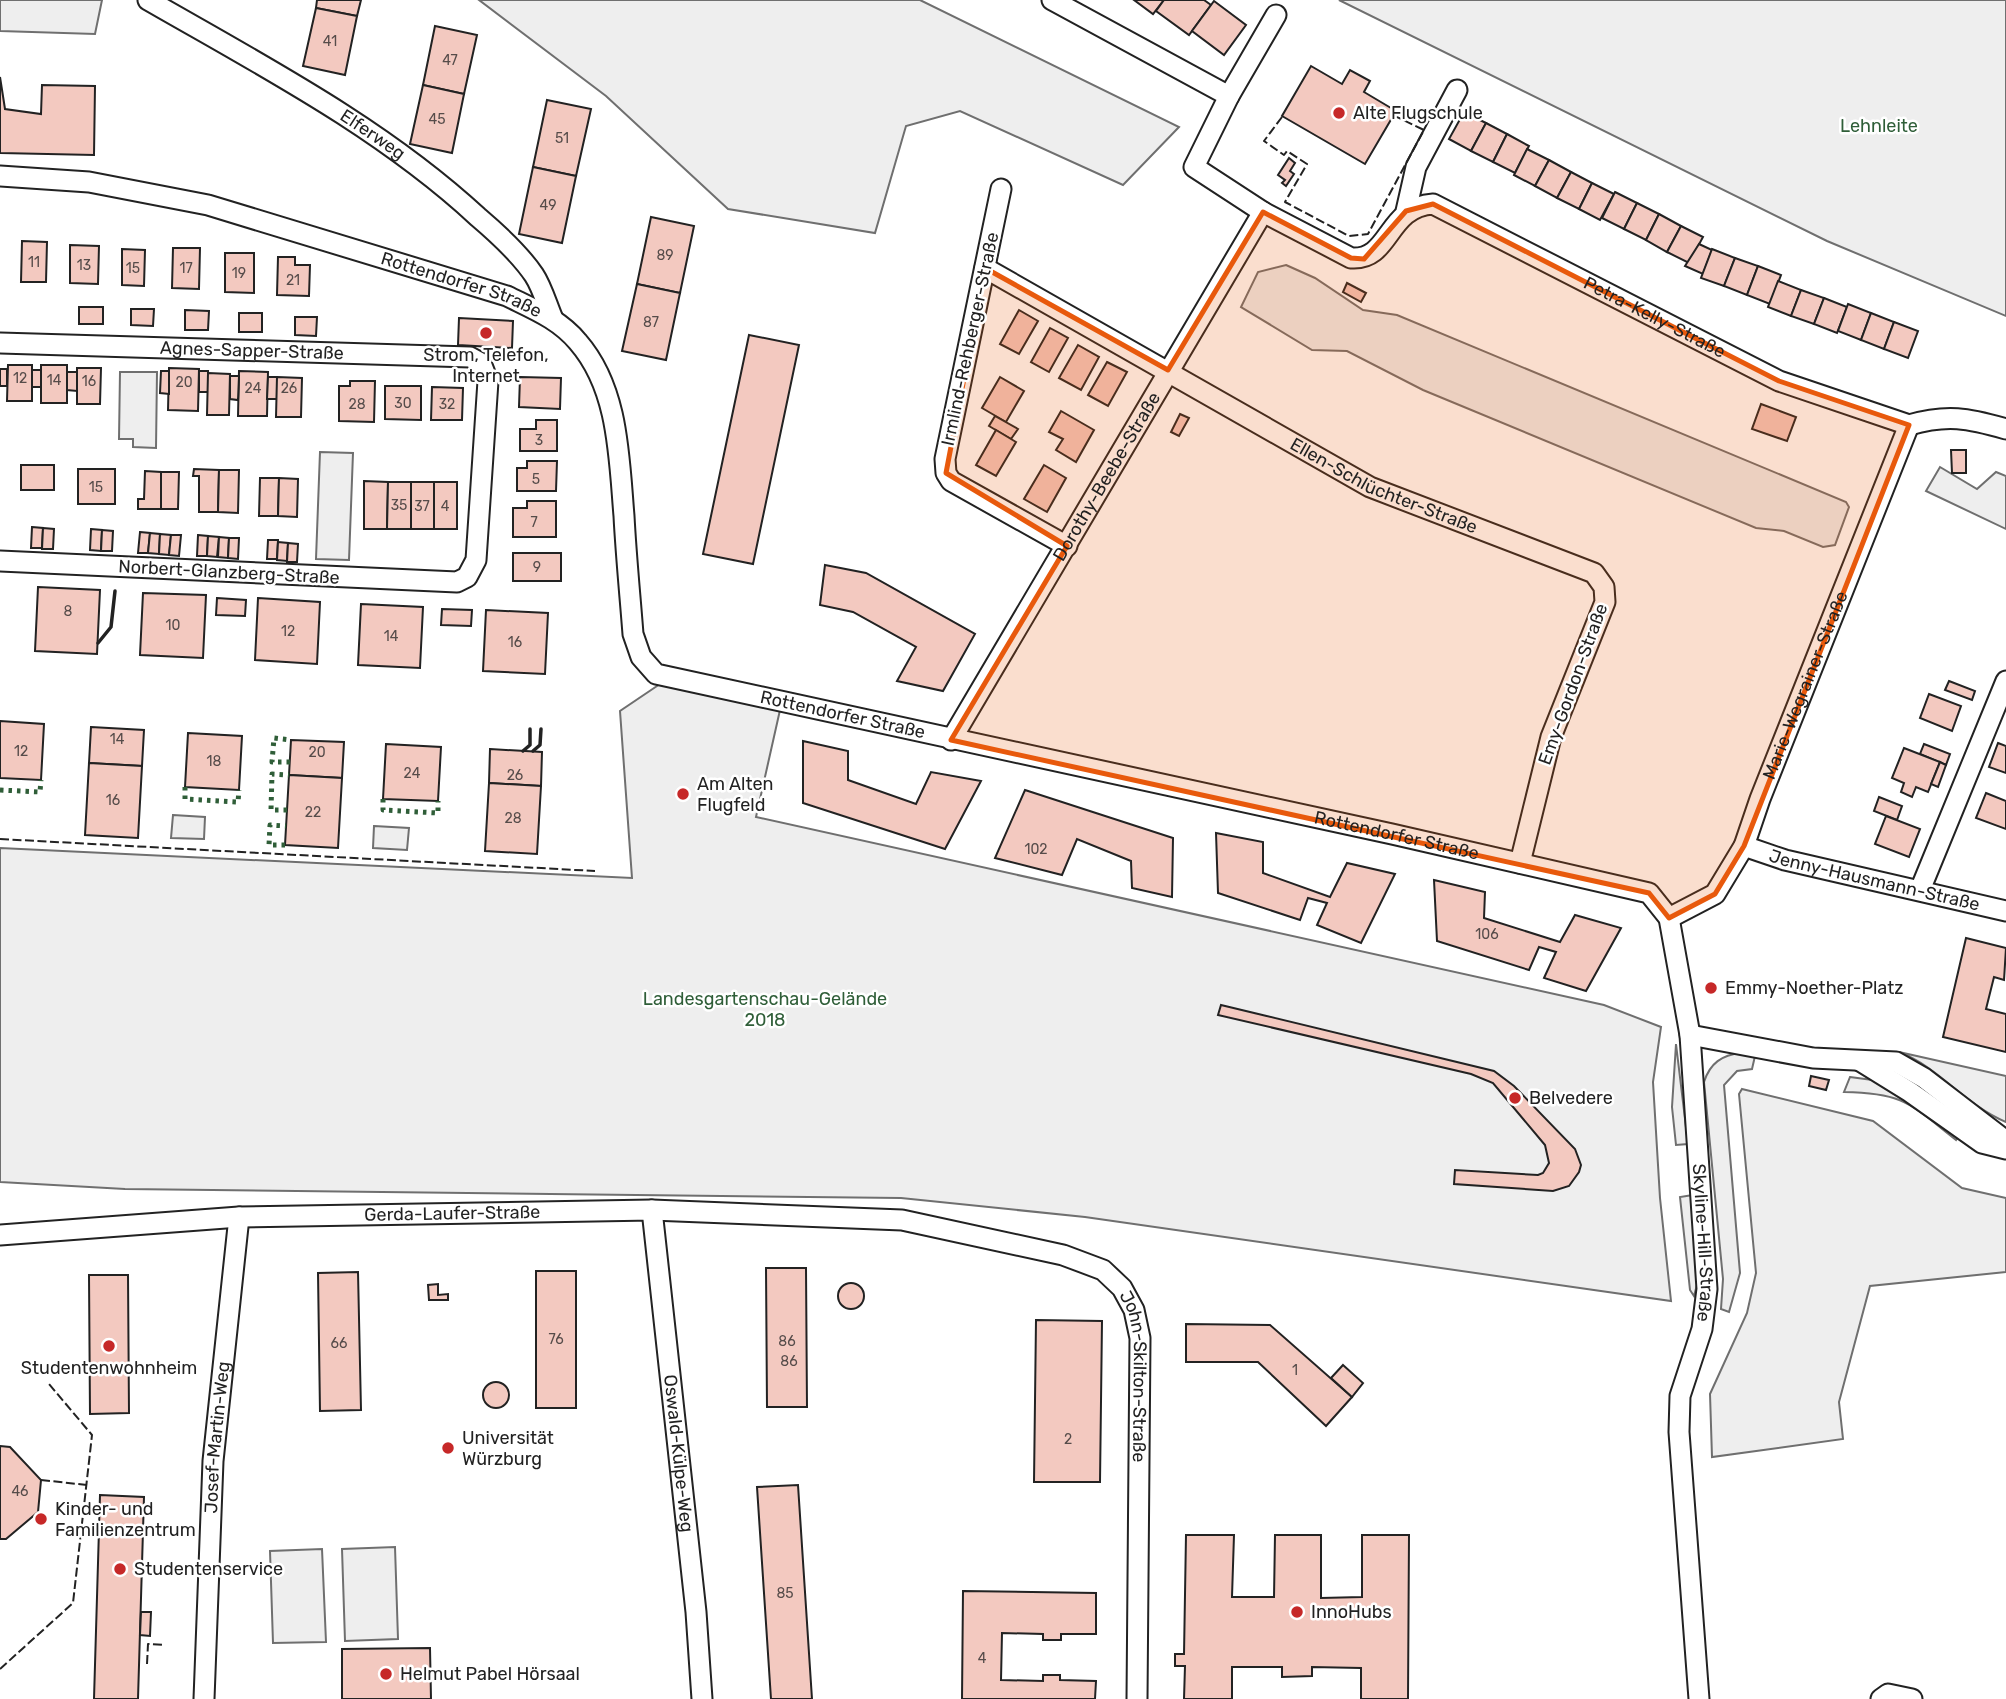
<svg xmlns="http://www.w3.org/2000/svg" width="2006" height="1699" viewBox="0 0 2006 1699" font-family="Rubik,sans-serif">
	<style>
		.green { fill: #eee; stroke: #6f6f6f; stroke-width: 2 }
		.building { fill: #f3c9c0; stroke: #222; stroke-width: 2 }
		.lines { fill: none; stroke-linecap: round; stroke-linejoin: round }
		.street-casing { stroke: #222; stroke-width: 23 }
		.street { stroke: #fff; stroke-width: 19 }
		.hedge { stroke: #2f5e38; stroke-width: 5; stroke-dasharray: 3.5 5; stroke-linecap: butt }
		.fence { stroke: #222; stroke-width: 2; stroke-dasharray: 9 3.5; stroke-linecap: butt }
		.wall { stroke: #222; stroke-width: 3.5 }
		.marked { fill: #e8590c; fill-opacity: 0.2; stroke: #e8590c; stroke-width: 5; stroke-linejoin: round }
		.poi-dot { fill: #c62828; stroke: #fff; stroke-width: 2.5 }
		.labels { text-anchor: middle; stroke-width: 5; stroke-linejoin: round; paint-order: stroke }
		.number-label { font-size: 14px; fill: #564c4a }
		.poi-label { font-size: 18px; fill: #222; stroke: #fff; text-anchor: start }
		.park-label { font-size: 18px; fill: #2f5e38; stroke: #fff }
		.street-label { font-size: 18px; fill: #222; stroke: #fff }
	</style>
	<rect width="100%" height="100%" fill="#fff"/>
	<g class="green">
		<path d="M0 0H102L95 34 0 31Z"/>
		<path d="M479 0H920L1179 127 1123 185 960 111 906 126 875 233 728 209 606 96Z"/>
		<path d="M1339 0H2006V316L1827 241Z"/>
		<path d="M1286 265 1315 278 1363 310 1397 315 1846 502 1849 507 1835 545 1823 547 1784 531 1756 528 1423 390 1347 351 1312 350 1241 307 1258 272Z"/>
		<path d="M120 372H157L156 448 133 447V439H119Z"/>
		<path d="M320 452 353 453 349 560 316 559Z"/>
		<path d="M1940 467 1977 489 1996 472 2006 476V529L1926 491Z"/>
		<path d="M660 684 780 710 756 817 1604 1005 1661 1027 1653 1082 1660 1198 1671 1301 1085 1217 901 1198 125 1189 0 1182V848L632 878 620 711Z"/>
		<path d="M173 815 205 817 204 839 171 838Z"/>
		<path d="M374 826 409 828 407 850 373 848Z"/>
		<path d="M1676 1044 1688 1144 1676 1145 1672 1107Z"/>
		<path d="M1899 1052 2006 1076V1122C1966 1106 1939 1067 1899 1052Z"/>
		<path d="M1741 1053 1755 1056 1752 1069 1737 1071 1724 1085 1740 1273 1729 1312 1721 1309 1723 1279 1704 1082C1710 1063 1722 1055 1741 1053Z"/>
		<path d="M1850 1077 1880 1081 1960 1134 1956 1140C1910 1104 1905 1093 1844 1092Z"/>
		<path d="M1742 1089 1873 1121 1962 1188 2006 1198V1272L1870 1286 1839 1402 1843 1439 1712 1457 1710 1394 1747 1313 1756 1273 1739 1094Z"/>
		<path d="M1693 1195 1698 1281 1694 1296 1690 1290 1680 1197Z"/>
		<path d="M395 1547 398 1639 345 1641 342 1549Z"/>
		<path d="M322 1549 326 1642 273 1643 270 1551Z"/>
	</g>
	<g class="building">
		<path d="M317 0H361L357 16 316 8Z"/>
		<path d="M1134 0H1164L1153 14Z"/>
		<path d="M1164 0H1204L1211 5 1189 35 1156 11Z"/>
		<path d="M1214 1 1246 25 1224 55 1192 31Z"/>
		<path d="M316 8 357 16 345 75 303 66Z"/>
		<path d="M435 26 477 35 464 94 423 85Z"/>
		<path d="M1311 66 1342 84 1350 70 1370 81 1364 92 1396 111 1365 164 1282 116Z"/>
		<path d="M0 77 5 109 41 114 42 85 95 86 94 155 0 153Z"/>
		<path d="M423 85 464 94 452 153 410 144Z"/>
		<path d="M547 100 591 109 576 176 533 167Z"/>
		<path d="M1464 112 1486 123 1471 151 1449 139Z"/>
		<path d="M1486 123 1507 134 1493 162 1471 151Z"/>
		<path d="M1507 134 1529 146 1515 173 1493 162Z"/>
		<path d="M1527 149 1549 160 1535 186 1514 175Z"/>
		<path d="M1289 158 1295 163 1290 171 1294 174 1286 186 1282 183 1285 180 1278 175Z"/>
		<path d="M1549 160 1571 172 1557 198 1535 186Z"/>
		<path d="M533 167 576 176 562 243 519 234Z"/>
		<path d="M1571 172 1592 183 1579 209 1557 198Z"/>
		<path d="M1592 183 1614 194 1600 220 1579 209Z"/>
		<path d="M1615 192 1637 203 1624 229 1602 218Z"/>
		<path d="M1637 203 1659 214 1646 240 1624 229Z"/>
		<path d="M1659 214 1681 226 1667 252 1646 240Z"/>
		<path d="M651 217 694 226 680 293 637 284Z"/>
		<path d="M1681 226 1703 237 1689 263 1667 252Z"/>
		<path d="M22 241 47 242 46 282H21Z"/>
		<path d="M1699 244 1712 250 1703 274 1685 266Z"/>
		<path d="M70 245 99 246 98 284 70 283Z"/>
		<path d="M173 248H200L199 289 172 288Z"/>
		<path d="M122 249 145 250 144 286 122 285Z"/>
		<path d="M1712 249 1735 258 1724 286 1701 278Z"/>
		<path d="M225 253H254V293L225 292Z"/>
		<path d="M278 257H295V265H310L309 296 277 295Z"/>
		<path d="M1735 258 1758 266 1747 295 1724 286Z"/>
		<path d="M1758 266 1781 275 1770 304 1747 295Z"/>
		<path d="M1778 281 1801 290 1791 316 1768 307Z"/>
		<path d="M1347 283 1366 293 1361 302 1343 292Z"/>
		<path d="M637 284 680 293 666 360 622 351Z"/>
		<path d="M1801 290 1824 298 1814 324 1791 316Z"/>
		<path d="M1824 298 1847 307 1837 333 1814 324Z"/>
		<path d="M1848 304 1871 313 1861 340 1838 331Z"/>
		<rect x="79" y="307" width="24" height="17"/>
		<path d="M131 309H154L153 326 131 325Z"/>
		<path d="M185 310 209 311 208 330H185Z"/>
		<path d="M1019 310 1038 321 1019 354 1000 344Z"/>
		<rect x="239" y="313" width="23" height="19"/>
		<path d="M1871 313 1894 322 1884 349 1861 340Z"/>
		<path d="M295 317H317L316 336 295 335Z"/>
		<path d="M459 318 513 321 512 348 458 345Z"/>
		<path d="M1894 322 1918 331 1908 358 1884 349Z"/>
		<path d="M1050 328 1068 338 1049 372 1031 362Z"/>
		<path d="M749 335 799 345 753 564 703 554Z"/>
		<path d="M1078 345 1099 357 1081 390 1059 378Z"/>
		<path d="M1107 362 1127 372 1108 406 1088 395Z"/>
		<path d="M8 365H32V401H7Z"/>
		<rect x="41" y="365" width="26" height="38"/>
		<path d="M77 368H101L100 404H77Z"/>
		<path d="M169 368 199 369 198 411 168 410Z"/>
		<rect x="0" y="369" width="7" height="17"/>
		<rect x="32" y="370" width="9" height="17"/>
		<path d="M161 371H169V394L160 393Z"/>
		<rect x="199" y="371" width="9" height="21"/>
		<path d="M239 371 268 372 267 416H238Z"/>
		<path d="M67 372H77V391L67 390Z"/>
		<path d="M208 373 230 374 229 415H207Z"/>
		<path d="M230 376H239L238 400 230 399Z"/>
		<path d="M268 377H277V399H267Z"/>
		<path d="M277 377 302 378 301 417H276Z"/>
		<path d="M520 377 561 378 560 409 519 407Z"/>
		<path d="M1000 377 1024 391 1006 422 982 408Z"/>
		<path d="M350 381H375L374 422 339 421V386H350Z"/>
		<path d="M385 386H421V420L385 419Z"/>
		<path d="M432 387 463 388 462 420H431Z"/>
		<path d="M1761 404 1796 417 1787 441 1752 429Z"/>
		<path d="M1061 411 1094 430 1076 462 1056 450 1063 439 1049 432Z"/>
		<path d="M1180 414 1189 418 1179 436 1171 432Z"/>
		<path d="M995 416 1018 429 1011 439 989 426Z"/>
		<path d="M536 420H557V451H520V429H536Z"/>
		<path d="M996 430 1016 442 996 476 976 465Z"/>
		<path d="M1951 450H1966V473H1952Z"/>
		<path d="M527 461H557L556 491H517V468H527Z"/>
		<rect x="21" y="465" width="33" height="25"/>
		<path d="M1044 465 1066 478 1047 512 1024 499Z"/>
		<rect x="78" y="469" width="37" height="35"/>
		<path d="M194 469 219 470 218 512H199V476H193Z"/>
		<path d="M219 470H239L238 513 218 512Z"/>
		<path d="M145 471 161 472V509H138V499H144Z"/>
		<path d="M161 472H179L178 509H161Z"/>
		<path d="M260 478H279L278 516H259Z"/>
		<path d="M279 478 298 479 297 517 278 516Z"/>
		<path d="M364 481 388 482 387 529H364Z"/>
		<path d="M388 482H411V529H387Z"/>
		<rect x="411" y="482" width="23" height="47"/>
		<rect x="434" y="482" width="23" height="47"/>
		<path d="M527 501H556V537H513V508H527Z"/>
		<path d="M32 527 43 528 42 548H31Z"/>
		<path d="M43 528 54 529 53 549H42Z"/>
		<path d="M91 529 102 530 101 551 90 550Z"/>
		<path d="M102 530 113 531 112 551H101Z"/>
		<path d="M140 532 150 533 148 553H138Z"/>
		<path d="M150 533 160 534 159 554 148 553Z"/>
		<path d="M160 534 171 535 169 555 159 554Z"/>
		<path d="M171 535H181L179 556 169 555Z"/>
		<path d="M198 535 208 536 207 556H197Z"/>
		<path d="M208 536 219 537 217 557 207 556Z"/>
		<path d="M219 537 229 538 228 558 218 557Z"/>
		<path d="M229 538H239L238 559 228 558Z"/>
		<path d="M268 540H278L277 559H267Z"/>
		<path d="M278 542 288 543 287 561 277 560Z"/>
		<path d="M288 543 298 544 297 562H287Z"/>
		<rect x="513" y="553" width="48" height="28"/>
		<path d="M825 565 866 573 975 634 943 691 897 681 916 647 853 612 820 605Z"/>
		<path d="M38 587 100 590 97 654 35 651Z"/>
		<path d="M143 593 206 595 203 658 140 655Z"/>
		<path d="M217 598 246 600 245 616 216 615Z"/>
		<path d="M258 598 320 602 317 664 255 660Z"/>
		<path d="M361 604 423 607 420 668 358 665Z"/>
		<path d="M442 609 472 610 471 626 441 625Z"/>
		<path d="M486 610 548 613 545 674 483 671Z"/>
		<path d="M1949 681 1975 691 1972 700 1945 690Z"/>
		<path d="M1929 694 1961 706 1952 731 1920 718Z"/>
		<path d="M0 721 44 724 41 780 0 778Z"/>
		<path d="M91 727 144 730 142 766 89 763Z"/>
		<path d="M188 733 242 736 239 790 185 787Z"/>
		<path d="M291 740 344 742 342 778 289 775Z"/>
		<path d="M803 741 848 751V780L916 804 931 772 981 781 945 849 803 803Z"/>
		<path d="M1998 743 2006 746V773L1989 767Z"/>
		<path d="M386 744 441 747 438 801 383 799Z"/>
		<path d="M1924 744 1950 754 1946 765 1920 754Z"/>
		<path d="M1904 748 1940 762 1928 792 1916 787 1912 797 1901 792 1904 783 1892 778Z"/>
		<path d="M490 749 542 752 541 786 489 783Z"/>
		<path d="M1940 762 1946 765 1938 787 1931 784Z"/>
		<path d="M89 763 142 766 138 838 85 835Z"/>
		<path d="M289 775 342 778 338 848 285 845Z"/>
		<path d="M489 783 541 786 537 854 485 851Z"/>
		<path d="M1025 790 1173 838 1172 897 1132 888 1131 861 1077 839 1062 875 995 858Z"/>
		<path d="M1986 793 2006 801V829L1976 818Z"/>
		<path d="M1879 797 1902 806 1897 820 1874 811Z"/>
		<path d="M1886 816 1920 829 1909 857 1875 844Z"/>
		<path d="M1216 833 1263 842V873L1330 897 1347 863 1395 874 1361 943 1317 925 1327 903 1308 898 1300 920 1218 893Z"/>
		<path d="M1434 880 1485 892 1484 918 1560 942 1575 915 1621 928 1586 991 1544 978 1556 952 1539 947 1529 970 1437 941Z"/>
		<path d="M1966 938 2006 948 2004 980 1994 977 1986 1009 2006 1014V1052L1943 1037Z"/>
		<path d="M1221 1005 1494 1071 1514 1086 1575 1149 1581 1165 1579 1172 1569 1186 1553 1191 1454 1184 1455 1170 1538 1175 1543 1173 1549 1163 1545 1145 1493 1083 1471 1074 1218 1015Z"/>
		<path d="M1811 1076 1829 1080 1826 1090 1809 1086Z"/>
		<path d="M766 1268H806L807 1407H767Z"/>
		<rect x="536" y="1271" width="40" height="137"/>
		<path d="M358 1272 361 1410 320 1411 318 1273Z"/>
		<path d="M89 1275H128L129 1413 90 1414Z"/>
		<circle cx="851" cy="1296" r="13"/>
		<path d="M438 1284V1295L448 1294V1300H429L428 1285Z"/>
		<path d="M1036 1320 1102 1321 1100 1482H1034Z"/>
		<path d="M1186 1324 1270 1325 1352 1397 1326 1426 1258 1362H1186Z"/>
		<path d="M1343 1365 1363 1383 1352 1397 1331 1378Z"/>
		<circle cx="496" cy="1395" r="13"/>
		<path d="M0 1446 10 1447 41 1480 38 1512 6 1539H0Z"/>
		<path d="M798 1485 812 1699H771L757 1487Z"/>
		<path d="M100 1495 144 1497 138 1699H94Z"/>
		<path d="M1186 1535H1234L1232 1597H1274L1275 1535H1321V1598L1362 1597V1535H1409L1408 1699H1361V1668L1312 1667V1676L1282 1677V1667H1232V1699H1184L1185 1666H1175V1654H1184Z"/>
		<path d="M963 1591 1096 1593V1634H1061V1640H1043V1634L1002 1633 1001 1680 1043 1681V1675H1060V1680L1096 1681 1095 1699H962Z"/>
		<path d="M141 1612H151L150 1636 140 1635Z"/>
		<path d="M430 1648 431 1699H342V1649Z"/>
	</g>
	<g class="lines">
		<g class="street-casing">
			<g id="street">
				<path id="s1" d="M148 0C261 65 382 128 478 217 498 234 519 253 534 275 542 287 547 305 553 319"/>
				<path id="s2" d="M1052 0 1229 96 1194 167 1263 212 1351 258C1391 261 1386 207 1433 204L1779 381 1909 425"/>
				<path d="M1229 96 1276 15"/>
				<path id="s3" d="M0 176 89 182 208 205 507 296C533 309 559 319 578 342 619 389 619 458 624 516 626 555 630 595 633 634L641 657 656 674 1392 834 1649 893 1669 918 1690 1035 1707 1289 1702 1329 1680 1396 1679 1432 1699 1699"/>
				<path d="M1001 189 945 459 946 473 951 481 1067 546"/>
				<path d="M1406 211 1416 167 1457 90"/>
				<path id="s4" d="M985 268 1370 487 1594 573 1604 587 1605 602 1551 737 1520 863"/>
				<path id="s5" d="M0 343 470 357 481 363 488 381 476 560 467 577 457 582 0 561"/>
				<path d="M1909 425C1947 414 1968 418 2006 429"/>
				<path id="s6" d="M951 740 1263 212"/>
				<path id="s7" d="M1744 846 1785 860 2006 911"/>
				<path d="M1920 890 2006 681"/>
				<path id="s8" d="M1669 918 1715 894 1744 846 1760 799 1909 425"/>
				<path d="M1690 1035 1813 1058 1896 1062 1924 1078 2006 1141"/>
				<path d="M1860 1061 1910 1092 1982 1143 2006 1149"/>
				<path id="s9" d="M652 1210 696 1612 702 1699"/>
				<path id="s10" d="M0 1235 239 1217 652 1210 902 1220 1063 1255 1103 1270 1122 1288 1134 1310 1140 1338 1137 1699"/>
				<path id="s11" d="M204 1699 213 1461 239 1217"/>
				<path d="M1881 1699 1888 1694 1912 1699"/>
			</g>
		</g>
		<use href="#street" class="street"/>
		<g class="hedge">
			<path d="M290 762H272L274 738 291 740"/>
			<path d="M185 787V799L238 802 239 790"/>
			<path d="M0 790 40 792 41 780"/>
			<path d="M383 799V810L438 813V801"/>
			<path d="M287 810H271L272 774 289 775"/>
			<path d="M285 845H269L270 825 286 826"/>
		</g>
		<g class="fence">
			<path d="M1282 117 1264 141 1284 155 1287 151 1307 164 1285 202 1349 236 1368 234 1424 130 1395 116"/>
			<path d="M0 839 595 871"/>
			<path d="M41 1480 87 1485"/>
			<path d="M147 1664 148 1644 165 1645"/>
			<path d="M0 1669 73 1603 92 1435 49 1384"/>
		</g>
		<g class="wall">
			<path d="M98 643 111 627 115 591"/>
			<path d="M523 751 530 745V729"/>
			<path d="M533 751 540 745 541 729"/>
		</g>
	</g>
	<path class="marked" d="M1433 204 1779 381 1909 425 1744 846 1715 894 1669 918 1649 893 951 740 1067 546 946 473 985 268 1168 370 1263 212 1351 258 1364 259 1406 211Z"/>
	<g class="poi-dot">
		<circle cx="1339" cy="113" r="7"/>
		<circle cx="486" cy="333" r="7"/>
		<circle cx="683" cy="794" r="7"/>
		<circle cx="1711" cy="988" r="7"/>
		<circle cx="1515" cy="1098" r="7"/>
		<circle cx="109" cy="1346" r="7"/>
		<circle cx="448" cy="1448" r="7"/>
		<circle cx="41" cy="1519" r="7"/>
		<circle cx="120" cy="1569" r="7"/>
		<circle cx="1297" cy="1612" r="7"/>
		<circle cx="386" cy="1674" r="7"/>
	</g>
	<g class="labels">
		<g class="number-label">
			<text x="330" y="46">41</text>
			<text x="450" y="65">47</text>
			<text x="437" y="124">45</text>
			<text x="562" y="143">51</text>
			<text x="548" y="210">49</text>
			<text x="665" y="260">89</text>
			<text x="34" y="267">11</text>
			<text x="84" y="270">13</text>
			<text x="133" y="273">15</text>
			<text x="186" y="273">17</text>
			<text x="239" y="278">19</text>
			<text x="293" y="285">21</text>
			<text x="651" y="327">87</text>
			<text x="20" y="383">12</text>
			<text x="54" y="385">14</text>
			<text x="89" y="386">16</text>
			<text x="184" y="387">20</text>
			<text x="253" y="393">24</text>
			<text x="289" y="393">26</text>
			<text x="403" y="408">30</text>
			<text x="357" y="409">28</text>
			<text x="447" y="409">32</text>
			<text x="539" y="445">3</text>
			<text x="536" y="484">5</text>
			<text x="96" y="492">15</text>
			<text x="399" y="510">35</text>
			<text x="422" y="511">37</text>
			<text x="445" y="511">4</text>
			<text x="534" y="527">7</text>
			<text x="537" y="572">9</text>
			<text x="68" y="616">8</text>
			<text x="173" y="630">10</text>
			<text x="288" y="636">12</text>
			<text x="391" y="641">14</text>
			<text x="515" y="647">16</text>
			<text x="117" y="744">14</text>
			<text x="21" y="756">12</text>
			<text x="317" y="757">20</text>
			<text x="214" y="766">18</text>
			<text x="412" y="778">24</text>
			<text x="515" y="780">26</text>
			<text x="113" y="805">16</text>
			<text x="313" y="817">22</text>
			<text x="513" y="823">28</text>
			<text x="1036" y="854">102</text>
			<text x="1487" y="939">106</text>
			<text x="556" y="1344">76</text>
			<text x="787" y="1346">86</text>
			<text x="339" y="1348">66</text>
			<text x="789" y="1366">86</text>
			<text x="1295" y="1375">1</text>
			<text x="1068" y="1444">2</text>
			<text x="20" y="1496">46</text>
			<text x="785" y="1598">85</text>
			<text x="982" y="1663">4</text>
		</g>
		<g class="poi-label">
			<text x="1353" y="119">Alte Flugschule</text>
			<text x="486" y="361" text-anchor="middle">Strom, Telefon,<tspan x="486" dy="21">Internet</tspan></text>
			<text x="697" y="790">Am Alten<tspan x="697" dy="21">Flugfeld</tspan></text>
			<text x="1725" y="994">Emmy-Noether-Platz</text>
			<text x="1529" y="1104">Belvedere</text>
			<text x="109" y="1374" text-anchor="middle">Studentenwohnheim</text>
			<text x="462" y="1444">Universität<tspan x="462" dy="21">Würzburg</tspan></text>
			<text x="55" y="1515">Kinder- und<tspan x="55" dy="21">Familienzentrum</tspan></text>
			<text x="134" y="1575">Studentenservice</text>
			<text x="1311" y="1618">InnoHubs</text>
			<text x="400" y="1680">Helmut Pabel Hörsaal</text>
		</g>
		<g class="park-label">
			<text x="1879" y="132">Lehnleite</text>
			<text x="765" y="1005">Landesgartenschau-Gelände<tspan x="765" dy="21">2018</tspan></text>
		</g>
		<g class="street-label">
			<text dy="6" stroke="none"><textPath href="#s1" startOffset="262">Elferweg</textPath></text>
			<text dy="6" stroke="none"><textPath href="#s3" startOffset="476">Rottendorfer Straße</textPath></text>
			<text dy="6" stroke="none"><textPath href="#s2" startOffset="814">Petra-Kelly-Straße</textPath></text>
			<text transform="translate(970 339) rotate(-78)" y="6">Irmlind-Rehberger-Straße</text>
			<text dy="6" stroke="none"><textPath href="#s5" startOffset="252">Agnes-Sapper-Straße</textPath></text>
			<text dy="6" stroke="none"><textPath href="#s6" startOffset="306">Dorothy-Beebe-Straße</textPath></text>
			<text dy="6" stroke="none"><textPath href="#s4" startOffset="455">Ellen-Schlüchter-Straße</textPath></text>
			<text transform="translate(229 572) rotate(3)" y="6">Norbert-Glanzberg-Straße</text>
			<text transform="translate(1573 684) rotate(-70)" y="6">Emy-Gordon-Straße</text>
			<text dy="6" stroke="none"><textPath href="#s8" startOffset="280">Marie-Wegrainer-Straße</textPath></text>
			<text dy="6" stroke="none"><textPath href="#s3" startOffset="1148">Rottendorfer Straße</textPath></text>
			<text dy="6" stroke="none"><textPath href="#s3" startOffset="1715">Rottendorfer Straße</textPath></text>
			<text dy="6" stroke="none"><textPath href="#s7" startOffset="135">Jenny-Hausmann-Straße</textPath></text>
			<text dy="6" stroke="none"><textPath href="#s10" startOffset="453">Gerda-Laufer-Straße</textPath></text>
			<text dy="6" stroke="none"><textPath href="#s3" startOffset="2333">Skyline-Hill-Straße</textPath></text>
			<text dy="6" stroke="none"><textPath href="#s10" startOffset="1228">John-Skilton-Straße</textPath></text>
			<text dy="6" stroke="none"><textPath href="#s11" startOffset="262">Josef-Martin-Weg</textPath></text>
			<text dy="6" stroke="none"><textPath href="#s9" startOffset="245">Oswald-Külpe-Weg</textPath></text>
		</g>
	</g>
</svg>
